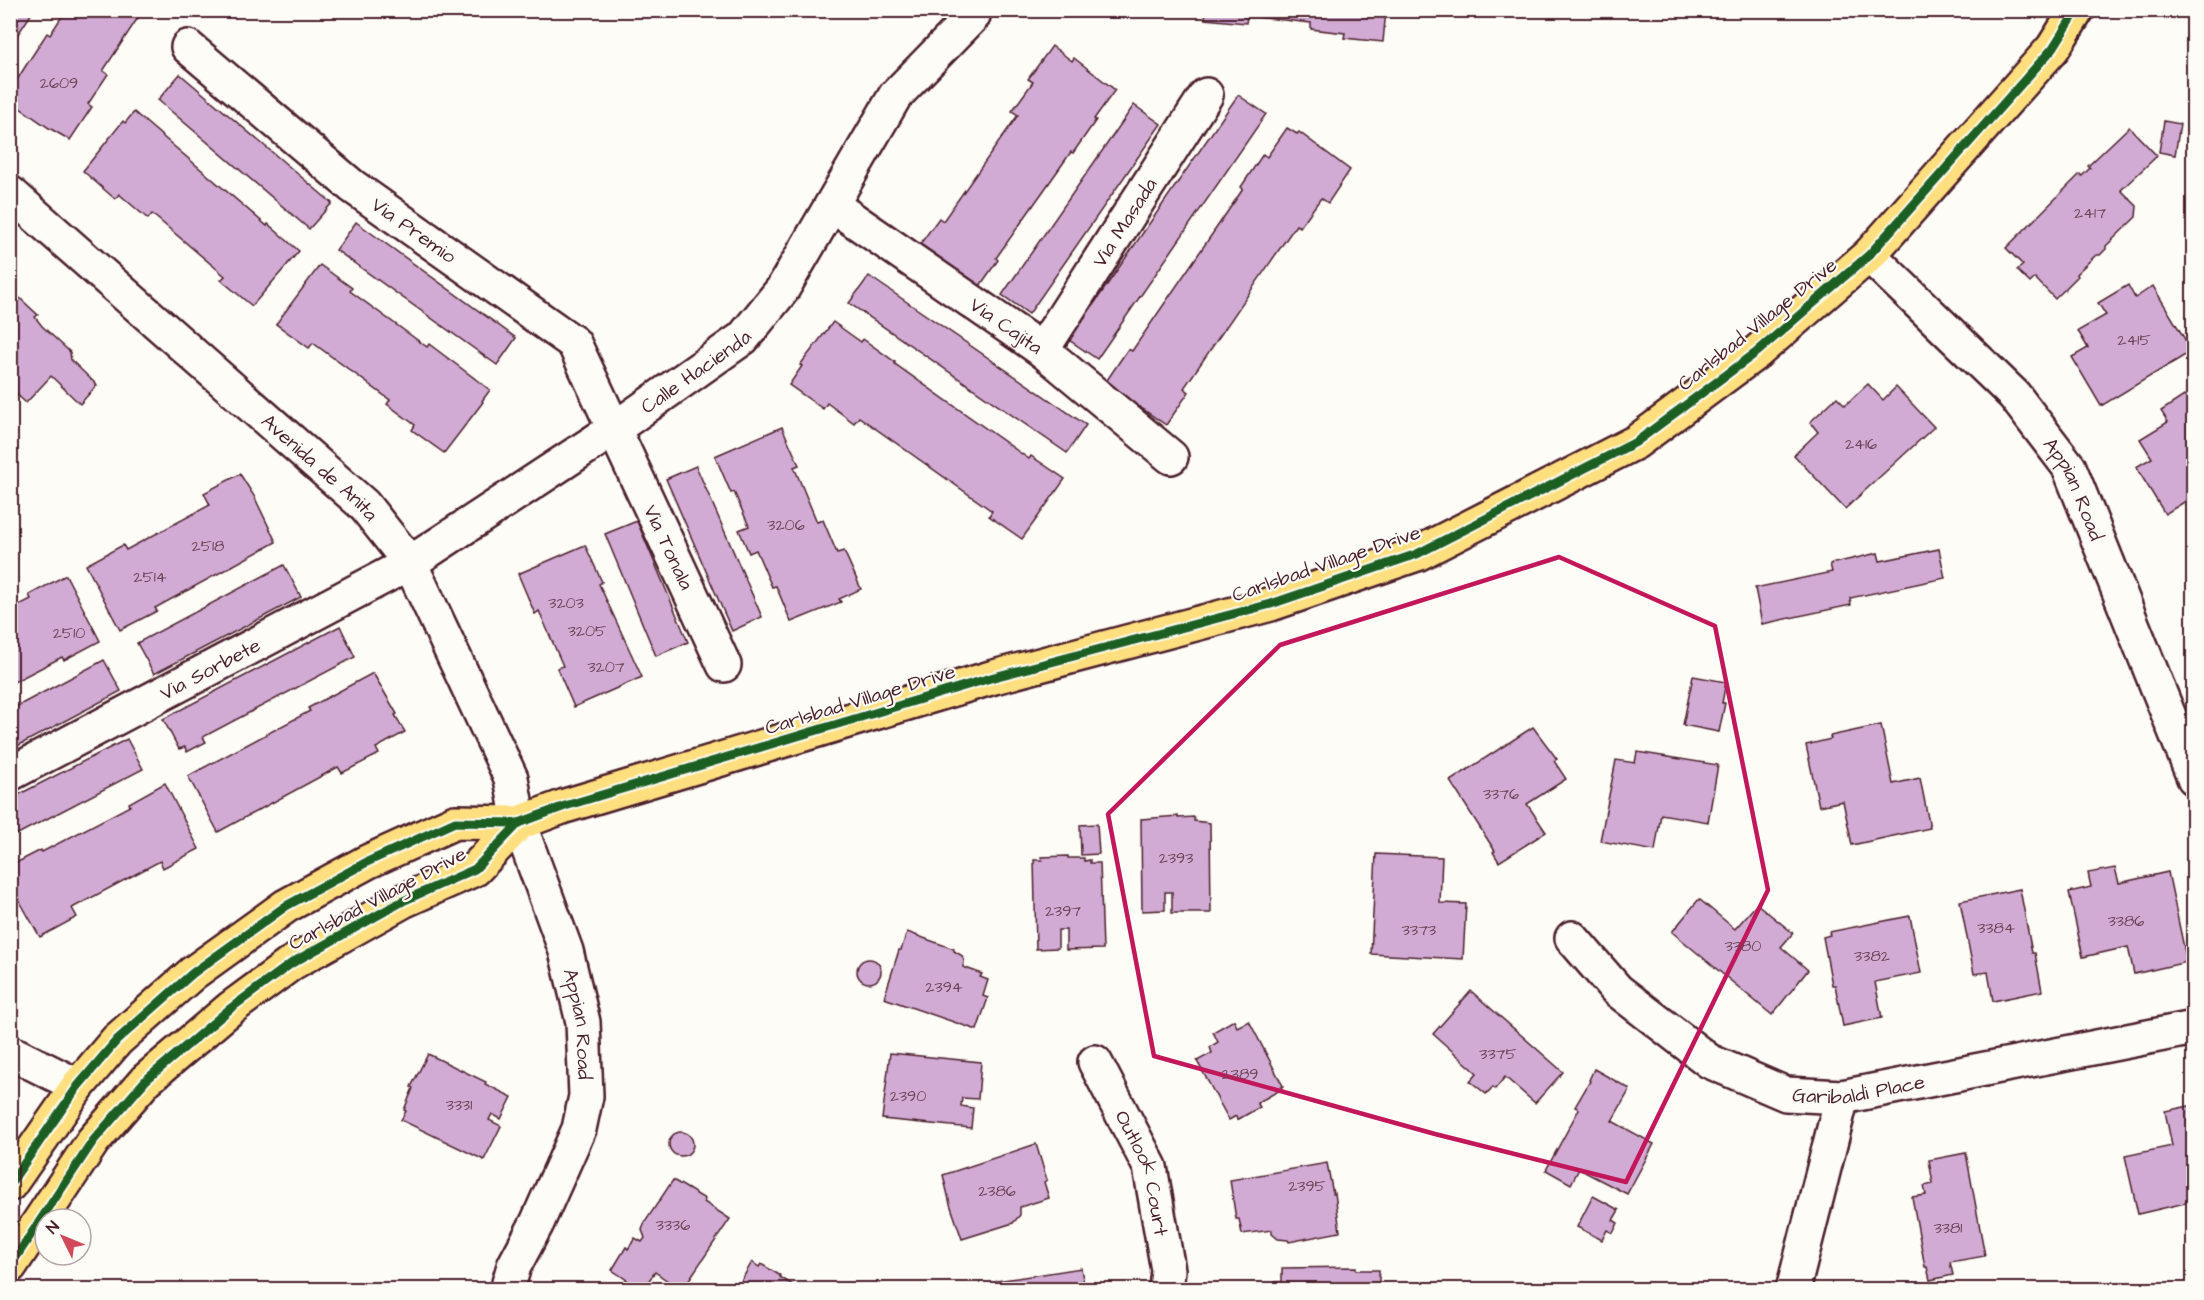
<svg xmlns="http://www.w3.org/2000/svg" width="2204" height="1300" viewBox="0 0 2204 1300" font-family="'Architects Daughter',sans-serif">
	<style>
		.building { fill: #d1abd4; stroke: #4a1f2b; stroke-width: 1.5 }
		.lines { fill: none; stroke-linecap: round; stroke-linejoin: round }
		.minor-casing { stroke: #4a1f2b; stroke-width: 38 }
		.major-casing { stroke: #4a1f2b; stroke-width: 38 }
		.minor { stroke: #fdfcf7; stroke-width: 33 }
		.major { stroke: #fedf80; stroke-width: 33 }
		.cycleway-casing { stroke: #fdfcf7; stroke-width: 13 }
		.cycleway { stroke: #1b5e20; stroke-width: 9 }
		.marked { fill: none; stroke: #c2185b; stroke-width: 4.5; stroke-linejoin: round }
		.labels { text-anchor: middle; stroke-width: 4.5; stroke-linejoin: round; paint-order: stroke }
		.number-label { font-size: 16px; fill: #6c4255 }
		.street-label { font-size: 20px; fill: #4a1f2b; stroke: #fdfcf7 }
	</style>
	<rect width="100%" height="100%" fill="#fdfcf7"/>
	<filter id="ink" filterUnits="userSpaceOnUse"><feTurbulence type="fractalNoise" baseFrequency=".0167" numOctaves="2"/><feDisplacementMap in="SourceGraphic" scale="12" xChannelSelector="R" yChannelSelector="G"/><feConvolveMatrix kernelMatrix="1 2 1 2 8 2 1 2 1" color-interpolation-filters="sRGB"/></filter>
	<g filter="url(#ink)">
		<g class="building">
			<path d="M10 10H34L10 46Z"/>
			<path d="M66 10H143L103 71 108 74 88 104 92 107 70 140 49 128 10 101V91L25 67 47 33 50 35Z"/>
			<path d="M1139 10H1179L1178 15Z"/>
			<path d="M1206 10H1386L1383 42 1344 38 1345 33 1311 29V23L1247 16 1246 23 1205 19Z"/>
			<path d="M1052 46 1072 61 1074 58 1115 90 1094 119 1096 120 1073 153 1071 152 996 258 998 260 975 293 915 251 939 218 943 221 1018 115 1012 111 1033 82 1028 79Z"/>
			<path d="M180 74 332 203 309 229 158 100Z"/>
			<path d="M1238 95 1266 114 1097 359 1069 340Z"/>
			<path d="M1134 105 1161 124 1029 314 1002 295Z"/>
			<path d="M134 112 267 226 268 224 299 251 252 306 221 280 225 276 152 214 148 219 119 194 115 199 83 171 123 121 125 123Z"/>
			<path d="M2164 121 2180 124 2175 155 2159 152Z"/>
			<path d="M2129 127 2157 156 2121 190 2137 206 2136 217 2106 246V249L2100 255H2096L2076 274 2078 276 2055 299 2035 278 2030 283 2017 270 2023 265 2006 248 2080 174 2082 176 2090 168 2088 166Z"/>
			<path d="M1287 128 1297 134 1299 132 1350 170 1328 203 1321 198 1300 227 1296 225 1184 388 1189 392 1166 425 1105 383 1128 349 1132 351 1243 189 1241 187 1263 154 1267 157Z"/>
			<path d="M356 222 516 338 497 365 336 250Z"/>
			<path d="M320 265 352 288 350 291 427 347 429 344 490 390 482 401 483 402 444 453 412 430 415 425 387 404 390 400 313 343 309 348 276 324Z"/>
			<path d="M869 276 1086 425 1067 453 849 303Z"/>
			<path d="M2128 285 2135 298 2153 286 2192 351 2101 406 2072 357 2088 348 2078 331 2106 315 2098 303Z"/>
			<path d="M10 289 38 315 35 317 42 326 70 352 71 360 97 385 80 404 51 376 26 403 10 388Z"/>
			<path d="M833 322 861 342 863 339 895 362V364L1029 459 1031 456 1065 479 1022 539 989 516 992 511 859 417 854 423 827 403 823 409 789 385 802 366 800 365Z"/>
			<path d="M1868 384 1883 400 1896 387 1934 427 1845 509 1794 455 1818 432 1810 422 1837 397 1845 405Z"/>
			<path d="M2190 392 2194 398V496L2165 514 2136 467 2152 458 2140 439 2168 422 2161 411Z"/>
			<path d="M782 427 799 465 794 467 817 522 823 520 837 553 844 551 861 589 839 599 841 602 791 622 776 586 772 587 756 550 749 553 739 530 749 526 734 492 731 493 715 456Z"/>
			<path d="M696 466 762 617 732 631 666 479Z"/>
			<path d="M240 474 254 496 276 542 155 608 157 611 120 630 86 565 123 545 126 550 210 505 204 493Z"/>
			<path d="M637 521 688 642 656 656 605 534Z"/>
			<path d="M585 545 602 582 599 584 642 677 574 707 557 668 563 666 539 611 535 614 518 574Z"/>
			<path d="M1939 549 1945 578 1850 598 1851 605 1762 624 1755 588 1832 572 1830 564 1878 553 1880 561Z"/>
			<path d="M284 565 301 597 154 674 137 643Z"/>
			<path d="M66 575 100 641 64 660 62 657 10 684V610L31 599 29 595Z"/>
			<path d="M340 626 355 657 203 737 206 742 187 752 185 747 179 749 163 719Z"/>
			<path d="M104 660 121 691 10 750V710Z"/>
			<path d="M373 673 397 714 395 715 405 732 376 748 379 754 342 773 338 767 218 832 188 776 310 711 308 708Z"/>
			<path d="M1693 676 1726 682 1722 703H1725L1719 732 1683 725Z"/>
			<path d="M1881 725 1893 784 1920 778 1930 828 1852 845 1843 801 1819 806 1806 745 1831 739 1830 736Z"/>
			<path d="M1533 727 1557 759 1554 761 1566 779 1527 804 1546 832 1499 862 1493 852 1495 851 1450 781Z"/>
			<path d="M127 739 143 769 10 838V799Z"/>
			<path d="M1637 752 1718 765 1708 822 1661 814 1655 851 1600 841 1616 760 1635 763Z"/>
			<path d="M165 783 199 849 163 868 160 861 72 908 77 917 40 937 10 884V866L41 850 42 852 130 806 129 803Z"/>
			<path d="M1178 816V818L1194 817V821L1210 823 1211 913H1172V892H1165V910L1142 911 1141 819Z"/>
			<path d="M1097 824 1099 854 1081 855 1080 825Z"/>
			<path d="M1376 854 1442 857 1440 903 1466 904 1463 959 1371 954Z"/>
			<path d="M1068 856V858H1084V861L1090 860V863H1100L1103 949 1066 950V930H1058V948L1036 949 1034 860H1042L1041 857Z"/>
			<path d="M2115 868 2119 883 2168 872 2187 962 2134 974 2128 947 2083 957 2069 892 2091 887 2088 873Z"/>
			<path d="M2020 889 2032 953H2035L2042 991 1993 1001 1988 972 1974 974 1960 901Z"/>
			<path d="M1699 899 1735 929 1757 904 1793 933 1781 947 1808 970 1772 1015 1672 932Z"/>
			<path d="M1910 916 1921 973 1875 982 1882 1018 1843 1026 1835 985H1832L1823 937 1830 935 1829 932Z"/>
			<path d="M907 932 954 949V951L961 955 964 960 963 967 982 974 980 977 988 980 983 996 988 998 977 1030 884 998 899 950H901Z"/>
			<circle cx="869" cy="971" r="12"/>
			<path d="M1471 991 1563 1072 1535 1103 1505 1077 1495 1089 1493 1087 1486 1094 1470 1081 1477 1073 1433 1034Z"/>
			<path d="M1234 1020 1237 1027 1249 1021 1283 1086 1281 1087 1282 1089 1257 1103 1260 1107 1237 1120 1236 1116 1229 1120 1197 1061 1212 1053 1210 1047 1218 1042 1213 1032Z"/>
			<path d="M890 1053 981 1062 978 1099 962 1098 961 1106 973 1108 971 1128 882 1119Z"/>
			<path d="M428 1054 486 1082 485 1084 512 1097 501 1119 492 1114 489 1120 501 1126 484 1160 401 1120 406 1111 404 1110 413 1088 411 1087Z"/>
			<path d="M1594 1069 1630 1089 1612 1121 1654 1144 1627 1194 1579 1169 1571 1184 1546 1170 1579 1109 1575 1107 1590 1081 1589 1080Z"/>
			<path d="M2194 1105V1201L2138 1214 2125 1156 2172 1146 2165 1111Z"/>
			<circle cx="681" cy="1144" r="12"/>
			<path d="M1036 1144 1047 1180 1044 1182 1049 1198 1020 1207V1215L1013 1223 962 1239 950 1204 943 1175Z"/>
			<path d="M1966 1153 1985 1256 1950 1262 1953 1275 1930 1280 1927 1267H1925L1912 1197 1926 1195 1924 1186 1933 1184 1929 1160Z"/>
			<path d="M1327 1163 1333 1194 1335 1193 1340 1232 1289 1242 1288 1240 1278 1239 1272 1234V1230L1242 1234 1239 1219H1236L1230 1180Z"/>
			<path d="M673 1180 705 1199 704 1202 730 1219 682 1290H676L671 1286 672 1284 655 1272 642 1290 612 1270 626 1247 628 1249 635 1238 642 1242 645 1238 642 1230 645 1222Z"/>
			<path d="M1593 1196 1619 1210 1613 1220 1618 1223 1613 1233 1607 1230 1602 1240 1577 1227Z"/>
			<path d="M752 1262 759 1267 761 1264 781 1276 780 1277 796 1287 795 1290H736Z"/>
			<path d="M1356 1267V1270H1379V1290H1276V1282H1282V1268Z"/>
			<path d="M1081 1268 1085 1290H998L997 1281Z"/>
		</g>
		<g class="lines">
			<g class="minor-casing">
				<g id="minor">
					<path id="s1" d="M188 47 352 186 574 343 724 665"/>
					<path id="s2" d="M10 193 364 505 410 563 511 778 519 823 566 951 583 1022 586 1096 579 1129 537 1223 514 1266 509 1283V1290"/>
					<path id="s3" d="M832 205 1042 350 1171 457"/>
					<path id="s4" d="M1869 255 2014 395 2069 467 2194 778"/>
					<path id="s5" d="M1042 350 1206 95"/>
					<path id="s6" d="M10 774 410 563 614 429 743 338 782 290 895 96 973 16 974 10"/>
					<path id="s7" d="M1572 938 1617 990 1709 1061 1786 1094 1842 1097 2194 1028"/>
					<path d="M10 1052 78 1086"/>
					<path id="s8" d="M1095 1062 1150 1167 1168 1270 1166 1290"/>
					<path d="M1793 1290 1842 1097"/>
				</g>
			</g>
			<g class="major-casing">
				<g id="major">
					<path d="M10 1184 78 1086 117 1040 193 973 286 906 367 862 455 822 519 823 565 806 994 677 1271 604 1417 554 1636 442 1757 352 1869 255 2053 48 2077 10"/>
					<path d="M10 1266 93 1141 146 1080 231 1008 292 963 403 901 475 869 519 823"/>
				</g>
			</g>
			<use href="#minor" class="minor"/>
			<use href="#major" class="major"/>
			<g class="cycleway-casing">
				<g id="cycleway">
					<path d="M10 1184 78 1086 117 1040 193 973 286 906 367 862 455 822 519 823 565 806 994 677 1271 604 1417 554 1636 442 1757 352 1869 255 2053 48 2077 10"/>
					<path d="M10 1266 93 1141 146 1080 231 1008 292 963 403 901 475 869 519 823"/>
				</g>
			</g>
			<use href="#cycleway" class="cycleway"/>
		</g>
	</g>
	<path class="marked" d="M1559 557 1715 626 1768 890 1626 1182 1435 1134 1154 1056 1108 814 1280 645Z"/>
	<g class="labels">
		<g class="number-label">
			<text x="59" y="88">2609</text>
			<text x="2090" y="218">2417</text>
			<text x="2134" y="345">2415</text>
			<text x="1861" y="449">2416</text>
			<text x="786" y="530">3206</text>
			<text x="208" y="551">2518</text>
			<text x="150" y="582">2514</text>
			<text x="566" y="608">3203</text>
			<text x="587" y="636">3205</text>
			<text x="69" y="638">2510</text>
			<text x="606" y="672">3207</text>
			<text x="1501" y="799">3376</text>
			<text x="1176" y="863">2393</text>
			<text x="1063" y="916">2397</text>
			<text x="2126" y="926">3386</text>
			<text x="1996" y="933">3384</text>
			<text x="1419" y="935">3373</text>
			<text x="1743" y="951">3380</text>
			<text x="1872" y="961">3382</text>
			<text x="944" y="992">2394</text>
			<text x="1498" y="1059">3375</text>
			<text x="1240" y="1079">2389</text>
			<text x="908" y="1101">2390</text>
			<text x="459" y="1110">3331</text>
			<text x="1307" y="1191">2395</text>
			<text x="997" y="1196">2386</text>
			<text x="673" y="1230">3336</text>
			<text x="1948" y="1233">3381</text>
		</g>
		<g class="street-label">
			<text dy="7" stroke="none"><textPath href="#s5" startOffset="152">Via Masada</textPath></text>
			<text dy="7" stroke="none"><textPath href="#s1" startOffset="291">Via Premio</textPath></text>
			<text transform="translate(1757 324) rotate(-39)" y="7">Carlsbad Village Drive</text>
			<text dy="7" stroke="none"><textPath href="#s3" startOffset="212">Via Cajita</textPath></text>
			<text dy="7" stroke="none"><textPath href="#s6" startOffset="796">Calle Hacienda</textPath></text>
			<text dy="7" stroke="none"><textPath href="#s2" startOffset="414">Avenida de Anita</textPath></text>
			<text dy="7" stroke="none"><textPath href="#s4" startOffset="314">Appian Road</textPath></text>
			<text dy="7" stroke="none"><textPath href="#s1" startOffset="712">Via Tonala</textPath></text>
			<text transform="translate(1326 563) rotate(-19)" y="7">Carlsbad Village Drive</text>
			<text dy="7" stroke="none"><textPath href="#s6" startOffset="226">Via Sorbete</textPath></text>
			<text transform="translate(860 699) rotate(-17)" y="7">Carlsbad Village Drive</text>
			<text transform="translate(377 898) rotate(-28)" y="7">Carlsbad Village Drive</text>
			<text dy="7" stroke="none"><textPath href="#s2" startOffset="1040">Appian Road</textPath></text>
			<text dy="7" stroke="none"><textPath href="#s7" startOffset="342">Garibaldi Place</textPath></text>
			<text dy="7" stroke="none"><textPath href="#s8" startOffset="122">Outlook Court</textPath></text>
		</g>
	</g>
	<rect width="2204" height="1300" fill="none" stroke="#fdfcf7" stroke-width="36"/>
	<rect x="18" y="18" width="2168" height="1264" fill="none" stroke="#4a1f2b" stroke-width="2" filter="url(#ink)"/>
	<g transform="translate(63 1237) rotate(313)"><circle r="28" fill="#fdfcf7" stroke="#b5a4a5" stroke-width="1.5"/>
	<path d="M0-4.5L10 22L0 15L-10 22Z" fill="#d1495b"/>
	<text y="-9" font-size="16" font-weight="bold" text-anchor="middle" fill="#4a1f2b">N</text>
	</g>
</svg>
